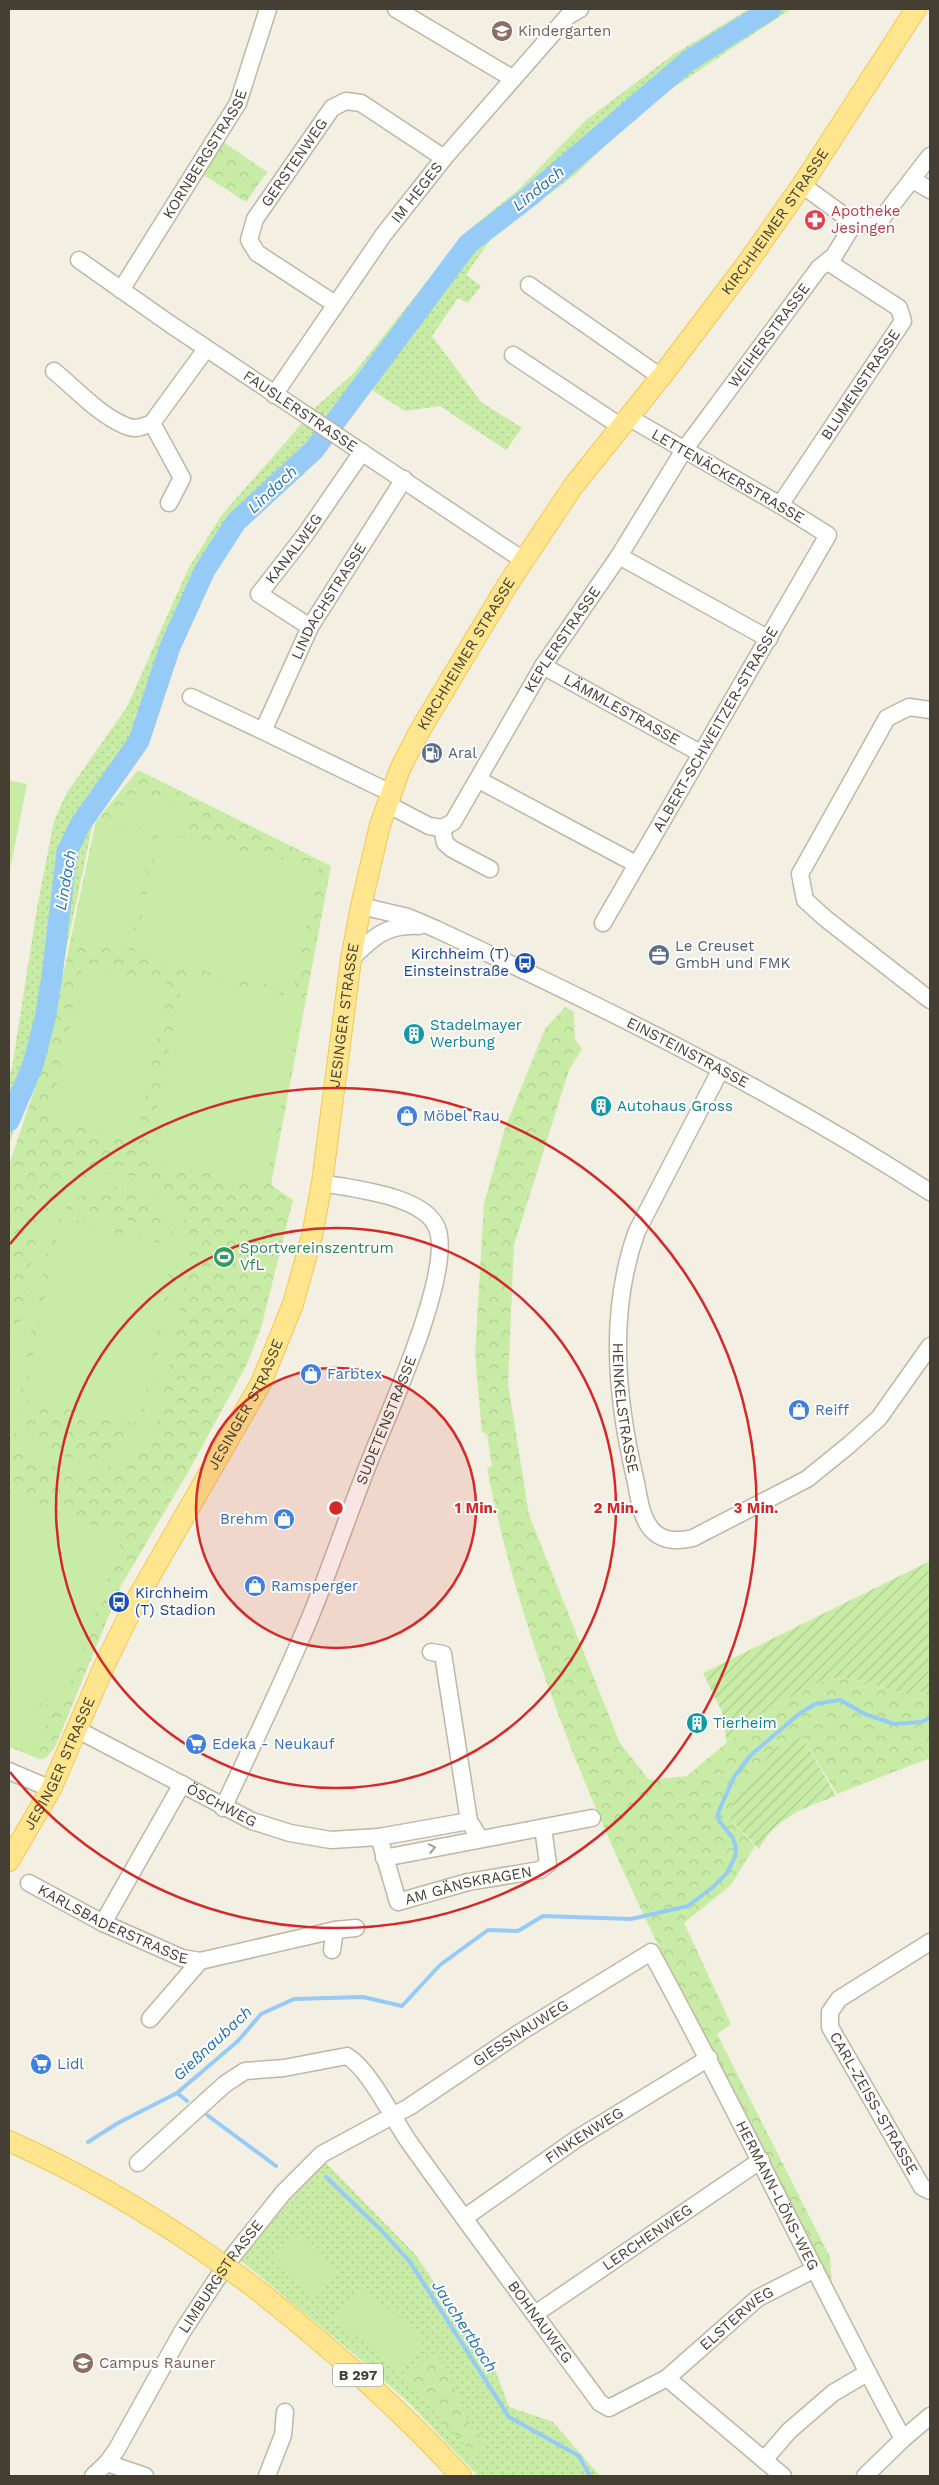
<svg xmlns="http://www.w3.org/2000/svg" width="939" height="2485" viewBox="0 0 939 2485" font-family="'Work Sans',sans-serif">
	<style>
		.grass { fill: url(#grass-dots) }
		.forest { fill: url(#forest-crowns) }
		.garden { fill: url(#garden-furrows) }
		.pitch { fill: #c8eca5; fill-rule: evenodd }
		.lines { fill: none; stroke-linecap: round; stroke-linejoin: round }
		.stream { stroke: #96caf7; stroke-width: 4 }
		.river { stroke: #96caf7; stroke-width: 21 }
		.minor-casing { stroke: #bfb7a4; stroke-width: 19 }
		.major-casing { stroke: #efc953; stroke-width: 22 }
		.minor { stroke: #fff; stroke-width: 16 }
		.major { stroke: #ffe58e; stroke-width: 20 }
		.major-bridge-casing { stroke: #efc953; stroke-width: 22; stroke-linecap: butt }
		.major-bridge { stroke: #ffe58e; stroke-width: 20 }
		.oneway { stroke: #a29e98 }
		.ring { fill: none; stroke: #d62828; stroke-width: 2.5 }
		.labels { text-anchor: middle; stroke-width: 4; stroke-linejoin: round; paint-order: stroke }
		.shield { fill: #fff; stroke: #7d7870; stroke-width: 1 }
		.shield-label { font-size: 14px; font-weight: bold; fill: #453e32 }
		.education-label { font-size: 15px; fill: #785e54; stroke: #fff; text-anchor: start }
		.street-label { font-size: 15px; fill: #453e32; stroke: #fff }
		.health-label { font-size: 15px; fill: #be3a42; stroke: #fff; text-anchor: start }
		.service-label { font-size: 15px; fill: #4e5e75; stroke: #fff; text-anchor: start }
		.transit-label { font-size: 15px; fill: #164399; stroke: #fff; text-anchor: end }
		.culture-label { font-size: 15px; fill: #0d838f; stroke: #fff; text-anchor: start }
		.shop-label { font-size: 15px; fill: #366cbe; stroke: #fff; text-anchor: start }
		.leisure-label { font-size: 15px; fill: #27864d; stroke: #fff; text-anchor: start }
		.water-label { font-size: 16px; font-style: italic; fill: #2171ba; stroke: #fff }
		.centre { fill: #d62828; stroke: #fff; stroke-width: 2.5 }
		.ring-label { font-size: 15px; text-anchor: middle; font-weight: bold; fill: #d62828; stroke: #fff; stroke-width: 4; stroke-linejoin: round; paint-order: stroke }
	</style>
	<defs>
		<pattern id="grass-dots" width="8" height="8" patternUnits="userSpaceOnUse" patternTransform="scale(1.25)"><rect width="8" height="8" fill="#c8eca5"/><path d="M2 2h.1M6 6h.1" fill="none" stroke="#adcb8e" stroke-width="1.8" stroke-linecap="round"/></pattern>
		<pattern id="forest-crowns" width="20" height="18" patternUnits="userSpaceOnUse" patternTransform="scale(1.25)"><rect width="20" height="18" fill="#c8eca5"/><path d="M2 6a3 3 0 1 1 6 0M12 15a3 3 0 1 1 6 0" fill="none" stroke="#adcb8e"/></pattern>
		<pattern id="garden-furrows" width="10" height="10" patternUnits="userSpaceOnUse" patternTransform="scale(1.25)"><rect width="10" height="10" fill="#c8eca5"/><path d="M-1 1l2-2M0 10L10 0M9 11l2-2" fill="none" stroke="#adcb8e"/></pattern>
	</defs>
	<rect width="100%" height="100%" fill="#f3efe2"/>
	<g class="grass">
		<path d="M749 9H791L646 106 576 174 493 236 466 275 481 286 468 303 458 298 432 336 481 402 522 428 506 450 440 406 405 411 370 389 325 446 239 526 171 653 146 748 93 823 44 1055 15 1125 9 1147V1074L12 1068 37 908 54 821 66 794 127 707 188 569 221 516 316 407 354 373 467 231 517 191 586 120 674 54Z"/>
		<path d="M325 2162 415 2254 496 2372 509 2407 553 2422 600 2476H478L409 2403 353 2353 239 2259 310 2177Z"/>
	</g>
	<g class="forest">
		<path d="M222 141 267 172 246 202 201 173Z"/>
		<path d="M138 770 331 866 271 1185 293 1200 261 1328 246 1366 188 1472 121 1586 55 1747 46 1758 39 1759 9 1747V1165L46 1055 96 821Z"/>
		<path d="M565 1007 574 1012 575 1039 582 1049 569 1070 514 1245 508 1384 529 1515 620 1743 649 1780 687 1776 768 1708 826 1679 850 1678 906 1694 930 1690V1758L837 1794 802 1737 726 1814 755 1846 731 1885 684 1923 731 2024 717 2034 830 2257 832 2288C701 2029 543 1755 487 1468L492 1466 487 1434 482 1432 475 1354 484 1204 505 1128 545 1029Z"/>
		<path d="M436 2351 447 2369 469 2423 489 2441 473 2454 404 2378Z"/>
	</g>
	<g class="garden">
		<path d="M930 1561V1690L906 1694 851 1678 826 1679 768 1708 727 1744 722 1712 703 1673Z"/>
		<path d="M802 1737 836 1796C805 1807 775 1818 759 1849L726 1814 774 1748Z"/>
	</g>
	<g class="pitch">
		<path d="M9 780 27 784 9 875Z"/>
		<path d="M128 794 191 807 184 837 122 824Z"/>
		<path d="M97 820 154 832 129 951 73 939Z"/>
		<path d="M159 833 319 867 293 990 134 956Z"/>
		<path d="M83 966 169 984 136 1139 49 1120Z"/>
		<path d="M184 975 303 999 265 1185 147 1161Z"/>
		<path d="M112 1173C162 1176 192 1210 190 1260L151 1455 137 1451C96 1489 19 1472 9 1412 3 1376 20 1328 27 1292 31 1269 34 1244 42 1222 45 1215 49 1208 53 1202 67 1183 89 1175 112 1173ZM114 1186 135 1190 154 1200 170 1220 176 1239V1263L148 1400C126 1494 9 1467 21 1383L50 1239C59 1208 81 1189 114 1186Z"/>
		<path d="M65 1209 172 1229 170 1239 64 1217Z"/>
		<path d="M60 1223 175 1246 139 1424 24 1400Z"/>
		<path d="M9 1495 123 1536 61 1710 9 1692Z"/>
		<path d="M9 1694 52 1710 36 1755 9 1745Z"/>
		<path d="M293 2233 338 2269 316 2297 271 2261Z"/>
		<path d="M360 2286 425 2339 400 2371 334 2318Z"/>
	</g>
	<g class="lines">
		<g class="stream">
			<path d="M177 2093 187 2101"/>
			<path d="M207 2115 276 2166"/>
			<path d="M88 2142 118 2123 177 2093 238 2041 261 2014 294 1999 363 1997 402 2006 440 1965 488 1930 518 1931 543 1916 631 1919 688 1906 713 1887 727 1873 735 1857 736 1848 733 1838 719 1821 718 1813 734 1777 751 1755 799 1714 815 1704 840 1700 865 1714 894 1724 921 1722 930 1718"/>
			<path d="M326 2177 381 2230 410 2262 509 2417 579 2456 590 2476"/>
		</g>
		<path class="river" d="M9 1121 33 1065 45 1019 52 976 67 852 80 825 139 741 170 647 205 570 236 522 314 450 468 244 529 197 688 61 771 9"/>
		<g class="minor-casing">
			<g id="minor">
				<path d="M396 9 512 78"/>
				<path d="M913 180 930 190"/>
				<path d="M802 185 854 223"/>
				<path id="s1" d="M79 260 170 324 523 560"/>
				<path d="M529 285 661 377"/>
				<path id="s2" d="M121 290 238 103 268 9"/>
				<path id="s3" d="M335 304 257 253 249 240 255 219 332 108 346 101 361 103 444 158"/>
				<path d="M513 355 620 426"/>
				<path d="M54 371C76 389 99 415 126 426 135 430 143 427 152 423L206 349"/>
				<path id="s4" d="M274 395 384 234 444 158 568 16 580 9"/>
				<path d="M152 423 182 478 169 503"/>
				<path id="s5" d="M780 505 903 321 899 308 828 262"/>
				<path d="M619 556 769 639"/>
				<path id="s6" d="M310 627 259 594 305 535 362 452"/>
				<path id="s7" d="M543 666 700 753"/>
				<path d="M191 697 263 731"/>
				<path d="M930 710 909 707 887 718 800 874 805 900 826 919 930 1000"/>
				<path d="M479 780 636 864"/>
				<path id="s8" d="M391 793 263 731 310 627 404 479"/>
				<path id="s9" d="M387 804 429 826 442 828 453 822 543 666 619 556 684 450 819 268 834 256 854 223 875 227 930 156"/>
				<path d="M442 828 445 843 452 849 490 869"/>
				<path id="s10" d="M361 906 408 917 436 929C605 1008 773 1090 930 1192"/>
				<path id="s11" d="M603 923 828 535 780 505 628 417"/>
				<path d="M351 959C373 937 387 924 419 926"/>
				<path id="s12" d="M721 1069 637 1231C608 1311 616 1397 635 1478 639 1495 640 1519 654 1532 665 1542 679 1541 693 1538L807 1479 849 1445 879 1418 930 1346"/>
				<path d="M431 1652 443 1654 469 1821 480 1839"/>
				<path id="s13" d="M78 1730 252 1821 290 1833 331 1840 379 1837 398 1902 468 1882 540 1870 548 1864 543 1828"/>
				<path d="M9 1771 51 1789"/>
				<path id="s14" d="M223 1808C253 1744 284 1681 311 1615 332 1564 349 1512 370 1460 388 1414 454 1271 437 1228 424 1195 352 1189 322 1183"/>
				<path d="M379 1837 469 1821"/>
				<path d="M384 1858 592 1818"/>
				<path id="s15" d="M29 1883 103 1923 182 1958 200 1961 335 1930 356 1928"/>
				<path d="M103 1923 182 1784"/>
				<path id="s16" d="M930 1942 839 1999 830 2012V2027L922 2187 930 2191"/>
				<path d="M332 1950 335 1930"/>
				<path d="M150 2019 200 1961"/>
				<path id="s17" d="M138 2163 225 2084 245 2071 284 2068 347 2056C370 2070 393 2119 409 2142 472 2230 536 2316 600 2403L609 2408 667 2378 783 2476"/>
				<path id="s18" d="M464 2218 578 2138 709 2058"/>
				<path id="s19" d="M535 2314 761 2160"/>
				<path id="s20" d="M667 2378 758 2298 815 2269"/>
				<path d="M764 2460 789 2431 833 2393 867 2373"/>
				<path d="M107 2463 145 2476"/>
				<path id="s21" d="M93 2476 107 2463 117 2449 182 2332 228 2262 283 2193 322 2154 409 2107 519 2033 651 1952C739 2113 816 2278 903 2439"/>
				<path d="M267 2476 283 2435 285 2412"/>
				<path d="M865 2476 903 2439 930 2416"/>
			</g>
		</g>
		<g class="major-casing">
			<g id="major">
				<path id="s22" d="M9 1861 51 1789 105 1664 138 1597 261 1383 293 1304 312 1236 322 1183 351 959 361 906 380 825 400 769 419 732 508 584 574 485 661 377 745 266 802 185 916 9"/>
				<path d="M9 2141C78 2172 144 2210 206 2253"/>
				<path d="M247 2282C323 2341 396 2405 461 2476"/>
			</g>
		</g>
		<use href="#minor" class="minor"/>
		<use href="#major" class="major"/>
		<g class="major-bridge-casing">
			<path id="major-bridge" d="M206 2253 247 2282"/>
		</g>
		<use href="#major-bridge" class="major-bridge"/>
	</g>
	<defs><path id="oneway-chevron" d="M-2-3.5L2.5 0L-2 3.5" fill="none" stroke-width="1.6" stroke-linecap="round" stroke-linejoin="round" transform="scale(1.25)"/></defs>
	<use class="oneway" href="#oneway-chevron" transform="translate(432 1848) rotate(-11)"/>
	<circle cx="336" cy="1508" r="140" fill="#d62828" fill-opacity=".12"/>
	<g class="ring">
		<circle cx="336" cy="1508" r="140"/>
		<circle cx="336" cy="1508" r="280"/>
		<path d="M10 1244A420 420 0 1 1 10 1772"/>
	</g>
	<defs>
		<g id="school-disc" transform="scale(1.125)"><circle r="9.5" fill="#8d6e63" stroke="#fff"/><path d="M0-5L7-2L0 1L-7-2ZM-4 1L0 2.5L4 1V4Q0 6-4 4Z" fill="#fff"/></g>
		<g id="pharmacy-disc" transform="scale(1.125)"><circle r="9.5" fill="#e0444e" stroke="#fff"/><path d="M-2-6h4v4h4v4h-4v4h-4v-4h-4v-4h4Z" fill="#fff"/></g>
		<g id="fuel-disc" transform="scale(1.125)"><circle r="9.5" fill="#5c6f8a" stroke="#fff"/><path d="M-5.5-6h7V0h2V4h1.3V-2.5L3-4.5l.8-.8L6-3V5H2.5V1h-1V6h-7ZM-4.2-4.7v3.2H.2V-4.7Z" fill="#fff"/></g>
		<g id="office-disc" transform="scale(1.125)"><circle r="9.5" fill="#5c6f8a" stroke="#fff"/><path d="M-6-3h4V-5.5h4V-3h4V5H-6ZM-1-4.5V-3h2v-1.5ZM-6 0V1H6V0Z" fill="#fff"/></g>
		<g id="bus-disc" transform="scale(1.125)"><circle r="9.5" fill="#1a4fb4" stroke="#fff"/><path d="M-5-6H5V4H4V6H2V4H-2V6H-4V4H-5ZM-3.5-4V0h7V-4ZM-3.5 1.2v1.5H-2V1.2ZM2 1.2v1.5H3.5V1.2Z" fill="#fff"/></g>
		<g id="building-disc" transform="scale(1.125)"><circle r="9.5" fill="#0f9aa8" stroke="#fff"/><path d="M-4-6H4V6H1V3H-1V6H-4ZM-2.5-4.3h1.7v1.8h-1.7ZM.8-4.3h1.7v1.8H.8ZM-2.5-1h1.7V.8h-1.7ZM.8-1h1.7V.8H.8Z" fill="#fff"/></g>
		<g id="shop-disc" transform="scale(1.125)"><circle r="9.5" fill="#3f7fe0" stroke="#fff"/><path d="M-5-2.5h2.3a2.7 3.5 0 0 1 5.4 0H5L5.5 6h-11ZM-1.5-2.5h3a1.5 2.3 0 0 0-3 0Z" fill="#fff"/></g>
		<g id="stadium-disc" transform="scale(1.125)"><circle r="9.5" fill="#2e9e5b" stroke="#fff"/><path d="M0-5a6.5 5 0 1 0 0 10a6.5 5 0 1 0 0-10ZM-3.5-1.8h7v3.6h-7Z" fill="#fff"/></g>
		<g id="supermarket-disc" transform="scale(1.125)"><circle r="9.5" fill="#3f7fe0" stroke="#fff"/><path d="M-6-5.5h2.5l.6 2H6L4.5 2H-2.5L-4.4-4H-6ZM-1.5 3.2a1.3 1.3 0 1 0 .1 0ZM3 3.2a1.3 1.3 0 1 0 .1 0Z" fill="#fff"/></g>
	</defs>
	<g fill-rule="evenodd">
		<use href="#school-disc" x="502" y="31"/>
		<use href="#pharmacy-disc" x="815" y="220"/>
		<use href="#fuel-disc" x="432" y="753"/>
		<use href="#office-disc" x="659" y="955"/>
		<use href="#bus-disc" x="525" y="963"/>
		<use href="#building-disc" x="414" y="1034"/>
		<use href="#building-disc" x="601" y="1106"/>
		<use href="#shop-disc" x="407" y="1116"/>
		<use href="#stadium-disc" x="224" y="1257"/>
		<use href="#shop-disc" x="311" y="1374"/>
		<use href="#shop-disc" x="799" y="1410"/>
		<use href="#shop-disc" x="284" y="1519"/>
		<use href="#shop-disc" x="255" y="1586"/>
		<use href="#bus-disc" x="119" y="1602"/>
		<use href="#building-disc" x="697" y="1723"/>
		<use href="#supermarket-disc" x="196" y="1744"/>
		<use href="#supermarket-disc" x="41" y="2064"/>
		<use href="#school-disc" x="83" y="2363"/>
	</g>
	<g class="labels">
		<rect class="shield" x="333" y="2363.5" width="50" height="23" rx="4"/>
		<g class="shield-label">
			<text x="358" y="2380">B 297</text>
		</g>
		<g class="education-label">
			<text x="518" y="36">Kindergarten</text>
			<text x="99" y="2368">Campus Rauner</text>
		</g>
		<g class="street-label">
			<text dy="5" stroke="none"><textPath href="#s2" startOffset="160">KORNBERGSTRASSE</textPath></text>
			<text dy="5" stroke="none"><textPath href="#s3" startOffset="199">GERSTENWEG</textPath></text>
			<text dy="5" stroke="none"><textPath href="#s4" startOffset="248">IM HEGES</textPath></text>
			<text dy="5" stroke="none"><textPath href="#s22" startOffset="1838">KIRCHHEIMER STRASSE</textPath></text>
			<text dy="5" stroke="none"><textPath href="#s9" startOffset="654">WEIHERSTRASSE</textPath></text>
			<text dy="5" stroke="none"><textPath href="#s5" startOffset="145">BLUMENSTRASSE</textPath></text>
			<text dy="5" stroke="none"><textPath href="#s1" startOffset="268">FAUSLERSTRASSE</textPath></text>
			<text transform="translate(728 476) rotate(30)" y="5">LETTENÄCKERSTRASSE</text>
			<text dy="5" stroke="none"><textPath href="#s6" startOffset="118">KANALWEG</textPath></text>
			<text dy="5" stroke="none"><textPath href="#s8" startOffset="288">LINDACHSTRASSE</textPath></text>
			<text dy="5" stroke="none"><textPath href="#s9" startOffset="286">KEPLERSTRASSE</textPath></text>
			<text dy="5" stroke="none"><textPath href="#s22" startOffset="1306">KIRCHHEIMER STRASSE</textPath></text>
			<text dy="5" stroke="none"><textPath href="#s7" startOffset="90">LÄMMLESTRASSE</textPath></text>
			<text dy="5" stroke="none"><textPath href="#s11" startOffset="224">ALBERT-SCHWEITZER-STRASSE</textPath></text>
			<text dy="5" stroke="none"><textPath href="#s22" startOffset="920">JESINGER STRASSE</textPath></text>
			<text dy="5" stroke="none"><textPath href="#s10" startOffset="359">EINSTEINSTRASSE</textPath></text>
			<text dy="5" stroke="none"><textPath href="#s22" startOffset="515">JESINGER STRASSE</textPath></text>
			<text dy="5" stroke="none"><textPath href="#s12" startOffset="362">HEINKELSTRASSE</textPath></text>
			<text dy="5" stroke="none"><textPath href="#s14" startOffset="421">SUDETENSTRASSE</textPath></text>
			<text dy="5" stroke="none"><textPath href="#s22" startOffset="110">JESINGER STRASSE</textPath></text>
			<text dy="5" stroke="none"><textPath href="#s13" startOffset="162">ÖSCHWEG</textPath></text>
			<text dy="5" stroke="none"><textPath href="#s13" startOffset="466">AM GÄNSKRAGEN</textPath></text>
			<text dy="5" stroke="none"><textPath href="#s15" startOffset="94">KARLSBADERSTRASSE</textPath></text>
			<text dy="5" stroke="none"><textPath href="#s21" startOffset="630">GIESSNAUWEG</textPath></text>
			<text dy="5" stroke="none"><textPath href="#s16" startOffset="226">CARL-ZEISS-STRASSE</textPath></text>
			<text dy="5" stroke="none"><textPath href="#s18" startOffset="146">FINKENWEG</textPath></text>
			<text dy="5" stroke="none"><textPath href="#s21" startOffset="1058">HERMANN-LÖNS-WEG</textPath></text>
			<text dy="5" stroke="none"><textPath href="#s19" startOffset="136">LERCHENWEG</textPath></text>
			<text dy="5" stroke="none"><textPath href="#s21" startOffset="238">LIMBURGSTRASSE</textPath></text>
			<text dy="5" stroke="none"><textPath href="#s20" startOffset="92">ELSTERWEG</textPath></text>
			<text dy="5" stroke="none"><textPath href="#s17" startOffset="574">BOHNAUWEG</textPath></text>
		</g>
		<g class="health-label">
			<text x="831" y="216">Apotheke<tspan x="831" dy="17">Jesingen</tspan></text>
		</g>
		<g class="service-label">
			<text x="448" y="758">Aral</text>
			<text x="675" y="951">Le Creuset<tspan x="675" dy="17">GmbH und FMK</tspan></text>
		</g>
		<g class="transit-label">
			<text x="509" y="959">Kirchheim (T)<tspan x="509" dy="17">Einsteinstraße</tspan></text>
			<text x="135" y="1598" text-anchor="start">Kirchheim<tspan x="135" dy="17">(T) Stadion</tspan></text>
		</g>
		<g class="culture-label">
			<text x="430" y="1030">Stadelmayer<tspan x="430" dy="17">Werbung</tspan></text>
			<text x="617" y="1111">Autohaus Gross</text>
			<text x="713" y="1728">Tierheim</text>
		</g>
		<g class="shop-label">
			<text x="423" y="1121">Möbel Rau</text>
			<text x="327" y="1379">Farbtex</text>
			<text x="815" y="1415">Reiff</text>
			<text x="268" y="1524" text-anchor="end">Brehm</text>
			<text x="271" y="1591">Ramsperger</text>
			<text x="212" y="1749">Edeka - Neukauf</text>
			<text x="57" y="2069">Lidl</text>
		</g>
		<g class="leisure-label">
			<text x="240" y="1253">Sportvereinszentrum<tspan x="240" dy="17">VfL</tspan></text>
		</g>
		<g class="water-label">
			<text transform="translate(538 188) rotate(-39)" y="6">Lindach</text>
			<text transform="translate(272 489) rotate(-43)" y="6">Lindach</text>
			<text transform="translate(65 880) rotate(-80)" y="6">Lindach</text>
			<text transform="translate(212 2043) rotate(-43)" y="6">Gießnaubach</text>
			<text transform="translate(465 2326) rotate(57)" y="6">Jauchertbach</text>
		</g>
	</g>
	<circle cx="336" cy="1508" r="8" class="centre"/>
	<g class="ring-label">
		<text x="476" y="1513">1 Min.</text>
		<text x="616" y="1513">2 Min.</text>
		<text x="756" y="1513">3 Min.</text>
	</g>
	<rect width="939" height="2485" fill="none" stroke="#453e32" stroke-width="20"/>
</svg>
